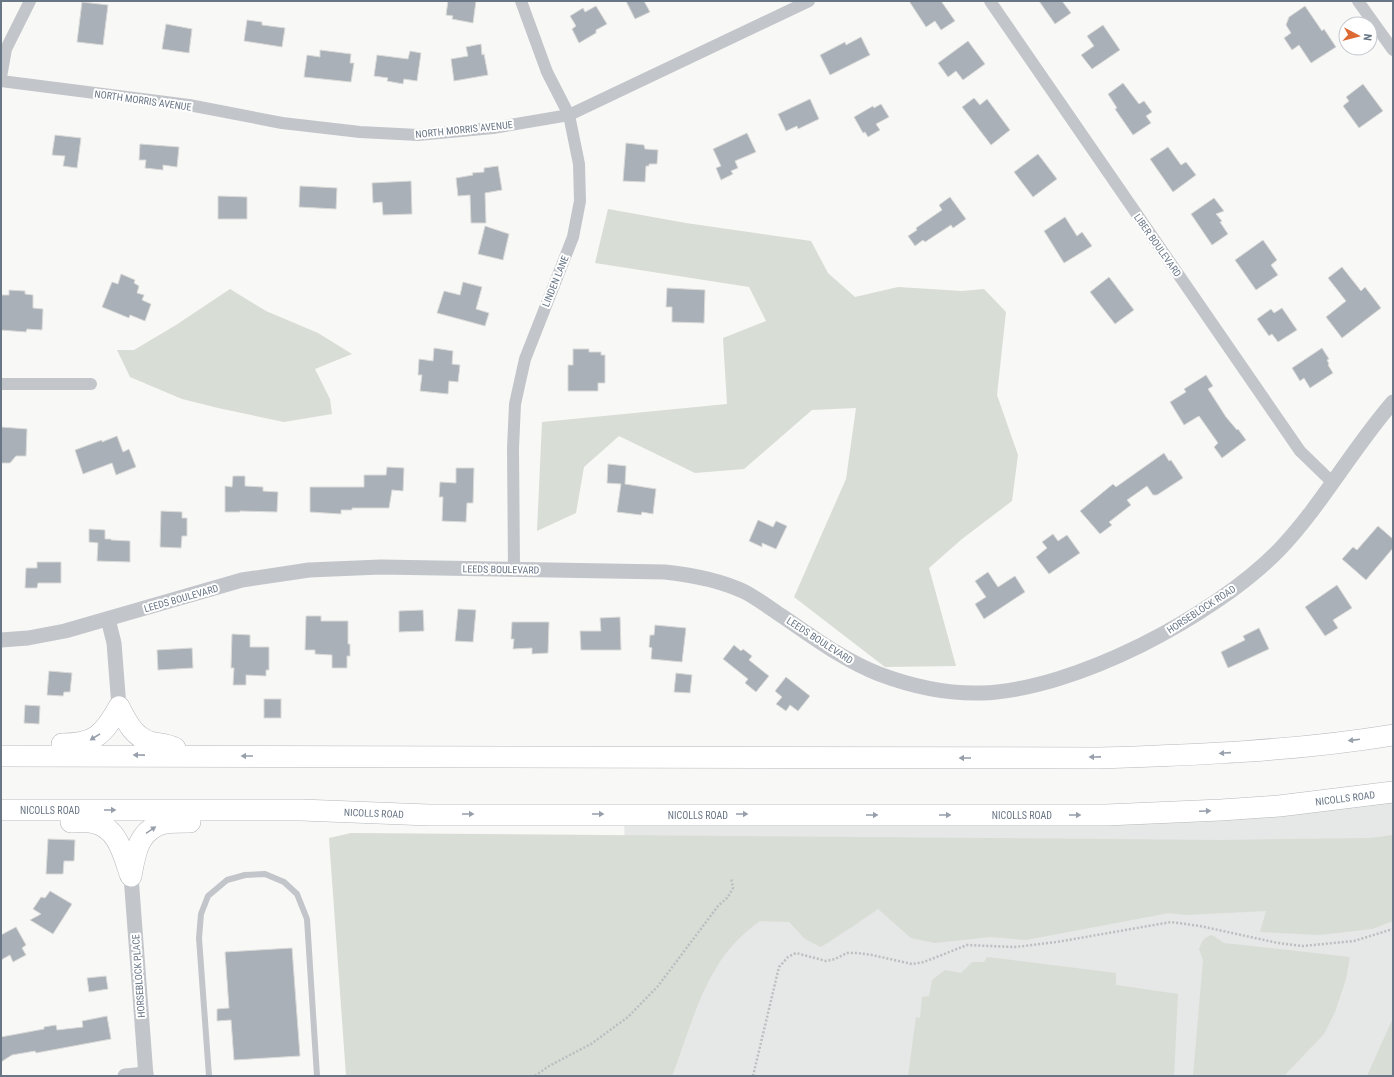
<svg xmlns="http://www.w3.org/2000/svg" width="1394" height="1077" viewBox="0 0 1394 1077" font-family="'Roboto Condensed',sans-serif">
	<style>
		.built { fill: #e6e7e7 }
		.green { fill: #d8ddd5 }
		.building { fill: #a9b0b7; stroke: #dadad8 }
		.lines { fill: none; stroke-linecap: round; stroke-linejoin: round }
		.trunk-casing { stroke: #b5b8bc; stroke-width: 22 }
		.path { stroke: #bcbec1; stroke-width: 2.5; stroke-dasharray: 2 2; stroke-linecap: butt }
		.service { stroke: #c2c5c9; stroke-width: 6 }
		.minor { stroke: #c2c5c9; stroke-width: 12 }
		.tertiary { stroke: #c2c5c9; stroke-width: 15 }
		.trunk { stroke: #fff; stroke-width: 21 }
		.oneway { fill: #969faa }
		.labels { text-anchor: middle; stroke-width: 4; stroke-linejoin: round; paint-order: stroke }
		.street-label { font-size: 10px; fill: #697686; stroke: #fff }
	</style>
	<rect width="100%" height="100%" fill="#f8f8f6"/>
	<path class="built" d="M1393 792V1076H629L624 814 1106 815Z"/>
	<g class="green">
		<path d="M608 209 686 223 811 241 828 273 855 297 898 287 962 291 984 289 1006 312 997 395 1018 455 1012 501 962 539 929 568 956 666 885 667 794 597 846 479 856 408 812 410 744 469 695 473 619 436 584 467 576 513 537 531 542 422 727 404 723 338 766 321 749 287 595 263Z"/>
		<path d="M230 289 266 311 318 333 352 354 315 369 330 399 332 414 284 422 218 408 182 399 130 377 117 350H134L176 325Z"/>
		<path d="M351 833 1222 840 1370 838 1393 835V921L1372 929 1320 935 1260 932 1266 911 1186 915 1169 913 1026 940 991 937 935 943 911 938 878 909 852 927 821 947 805 939 789 922 760 921C743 933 727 949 716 968 696 1001 686 1040 672 1076H346L329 838Z"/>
		<path d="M1212 935 1224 943 1350 957 1346 979 1335 1012 1324 1034 1284 1076H1193L1203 960 1199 949C1202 941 1204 937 1212 935Z"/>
		<path d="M987 957 1116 973V985L1178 994 1174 1076H908L916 1017 920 1018 922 997 929 996 932 980 945 970 961 973 972 962H984Z"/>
		<path d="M1393 1018V1076H1367Z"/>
	</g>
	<g class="building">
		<path d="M448 1H476L473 23 452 19 453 16 446 15Z"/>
		<path d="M626 1H644L650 12 635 19Z"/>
		<path d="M909 1H941L955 21 941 30 935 21 926 27Z"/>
		<path d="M1039 1H1062L1071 13 1055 24Z"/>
		<path d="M82 2 108 5 103 45 77 42Z"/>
		<path d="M596 6 607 24 596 30V33L579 43 572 29 576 26 570 16 583 8 585 12Z"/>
		<path d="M1305 6 1322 31 1324 29 1336 47 1311 63 1299 45 1292 50 1284 38 1291 33 1286 25 1289 17Z"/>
		<path d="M247 20 262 22V25L285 28 282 47 244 41Z"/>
		<path d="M166 24 192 29 189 53 162 49Z"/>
		<path d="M1103 25 1120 50 1092 69 1081 55 1094 46 1087 36Z"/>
		<path d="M861 37 870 55 830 75 820 55 845 42 846 45Z"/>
		<path d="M968 41 985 64 963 80 956 71 948 77 938 63Z"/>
		<path d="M481 44 482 55 484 54 488 75 454 81 451 59 468 56 466 47Z"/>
		<path d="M320 50 351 54 350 63H354L351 82 304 77 307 55 320 57Z"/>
		<path d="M410 51 421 53 417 81 404 79 403 84 387 81 388 78 374 76 377 55 408 59Z"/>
		<path d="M1123 83 1139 104 1144 101 1152 112 1146 116 1151 123 1133 135 1115 109 1117 108 1108 94Z"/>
		<path d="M1363 84 1383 111 1359 128 1343 106 1349 101 1346 97Z"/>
		<path d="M974 98 980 105 987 99 1010 130 991 145 962 107Z"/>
		<path d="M810 99 819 119 798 129 797 126 786 131 778 114Z"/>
		<path d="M881 104 889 117 876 124 880 130 868 137 865 132 863 133 854 117 873 106 874 108Z"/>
		<path d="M747 133 756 152 735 161 738 168 731 171 733 174 721 180 716 168 721 166 713 149Z"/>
		<path d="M55 135 81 138 77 168 63 166 65 156 52 155Z"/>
		<path d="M626 143 644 145 645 149 658 150 657 164H649V166H646L645 182 623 181Z"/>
		<path d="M140 144 179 147 177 167 163 165V170L145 168 146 160H139Z"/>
		<path d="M1168 147 1181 165 1186 162 1196 175 1173 192 1150 159Z"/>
		<path d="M1038 154 1057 179 1033 197 1014 172Z"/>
		<path d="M498 166 502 190 485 193 486 223H471L470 195 458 196 456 178 473 175 472 173 484 172V168Z"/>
		<path d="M411 181 412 214 383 215 382 202 373 203 372 183Z"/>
		<path d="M300 186 337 188 336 209 299 207Z"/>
		<path d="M218 196 247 197V219H218Z"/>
		<path d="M950 197 966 219 953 228 951 225 925 242 923 240 915 246 908 236 917 230 916 228 942 210 939 205Z"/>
		<path d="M1214 198 1224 211 1216 214 1222 221 1220 222 1228 234 1212 245 1191 214Z"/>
		<path d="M1065 217 1077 236 1082 232 1092 246 1064 263 1044 231Z"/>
		<path d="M485 226 509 234 503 260 478 254Z"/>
		<path d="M1263 240 1277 260 1271 265 1278 275 1256 290 1235 260Z"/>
		<path d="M1342 267 1361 291 1365 287 1381 308 1342 338 1326 317 1346 301 1328 278Z"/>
		<path d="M121 274 135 280 134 283 139 286 137 293 144 295 142 300 151 304 145 321 130 315 129 318 102 307 112 282 118 284Z"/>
		<path d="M1109 277 1134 310 1115 324 1090 292Z"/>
		<path d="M463 282 482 287 476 309 489 313 485 326 437 313 444 291 460 295Z"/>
		<path d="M667 288 705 290 704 323 672 322V307H666Z"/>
		<path d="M9 290 25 291V294L33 295V308L43 309 42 330 27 329 26 332 1 330V295H9Z"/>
		<path d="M1282 308 1297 330 1278 342 1272 334 1269 336 1257 319 1271 309 1274 313Z"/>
		<path d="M434 348 453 351 452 364 460 365 458 382 449 381 448 394 420 391 422 375H418L419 359 433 361Z"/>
		<path d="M1322 348 1329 359 1327 360 1329 364 1328 365 1333 373 1310 388 1304 378 1300 381 1292 368Z"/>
		<path d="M573 349H589V352H601V355H605V383H598V391H568V365H573Z"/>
		<path d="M1206 375 1213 386 1208 389 1226 417 1237 430 1238 429 1246 440 1222 458 1214 447 1218 443 1199 416 1184 425 1170 402 1186 392 1184 389Z"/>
		<path d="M1 427 27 429 26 456H16L10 463H1Z"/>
		<path d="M117 436 123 452 129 449 136 467 116 475 112 463 83 474 75 450 102 440V442Z"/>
		<path d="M1164 453 1169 461 1171 460 1183 478 1157 495H1153L1147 486 1127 500 1131 505 1109 522 1112 525 1100 534 1080 511 1113 484 1116 487Z"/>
		<path d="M608 464 626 466 625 484 656 489 653 514 642 512 641 515 617 512 621 484 607 483Z"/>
		<path d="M387 467 404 468 403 491 392 490 389 508H352V510H341V514L310 512V487H364V475H386Z"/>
		<path d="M456 468H474L473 503H467L466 522 442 521 443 497H439L440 482 456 483Z"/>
		<path d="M233 476H245V486L263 487V491L278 492 277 512 240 511V512H225V486L232 487Z"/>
		<path d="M161 511 182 512V518H187V536H182L181 548 160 547Z"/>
		<path d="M758 520 773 527 776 521 787 526 776 549 762 543V547L749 541Z"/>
		<path d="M1378 526 1393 539V548L1366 580 1342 559 1353 547 1357 550Z"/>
		<path d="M89 529 105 530V539H111V540L130 541V562L97 561 98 543 89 542Z"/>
		<path d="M1053 534 1058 541 1067 535 1080 553 1049 574 1036 557 1047 548 1042 542Z"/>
		<path d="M37 562H61V583H38L37 588H25L26 568H37Z"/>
		<path d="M988 572 998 587 1015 576 1025 592 984 619 975 604 986 597 975 581Z"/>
		<path d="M1337 585 1352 608 1333 620 1338 628 1325 636 1305 607Z"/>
		<path d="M458 609 476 610 473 642 455 641Z"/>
		<path d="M423 610 424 631 399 632V611Z"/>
		<path d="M306 616H321V621H348V644H350V656H347V668H332V655L315 654V650H305Z"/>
		<path d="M620 617 621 650H581L580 631H601L600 618Z"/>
		<path d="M512 622H549L548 653 532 654V648L513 649 514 639H511Z"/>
		<path d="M655 625 686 628 682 662 651 659 652 648 649 647 650 635H654Z"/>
		<path d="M1259 628 1269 649 1228 668 1221 652 1245 640 1243 636Z"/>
		<path d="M232 634 250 635V647H269V670H266V676L246 675V685H233L234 668H231Z"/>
		<path d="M734 645 741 651 743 649 752 656 749 660 769 676 756 692 745 683 748 679 723 659Z"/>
		<path d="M192 648 193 668 158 670 157 650Z"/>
		<path d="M49 671 72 673 70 692H64L63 696 47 695Z"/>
		<path d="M676 673 692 675 690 693 674 692Z"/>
		<path d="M786 677 810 696 798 711 790 705 786 711 776 704 782 697 775 691Z"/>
		<rect x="264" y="699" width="17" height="19"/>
		<path d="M25 705 40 706 39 724 24 723Z"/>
		<path d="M48 839 75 840 74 861H64L63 874H46Z"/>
		<path d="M50 891 72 904 53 934 30 920 41 914 33 909 41 897 45 898Z"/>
		<path d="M16 927 26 945 22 948 26 955 13 962 10 955 1 960V935Z"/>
		<path d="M292 948 300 1056 234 1060 231 1020 217 1021V1009L229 1008 225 952Z"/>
		<path d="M106 976 108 989 89 992 87 978Z"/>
		<path d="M107 1016 111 1039 36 1053 35 1051 12 1055 1 1062V1037L44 1029V1027L56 1025 57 1030 83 1027 82 1021Z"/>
	</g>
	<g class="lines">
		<g class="trunk-casing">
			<g id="trunk">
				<path d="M119 707C127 722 133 736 150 742 158 744 167 744 175 748"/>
				<path d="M62 744C95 744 103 735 119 707"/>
				<path d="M1 756 1098 758C1197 755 1295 751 1393 735"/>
				<path id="s1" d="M1 810H301L429 815H1106L1221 810 1279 806 1393 792"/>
				<path d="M71 822C77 822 84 821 90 822 117 825 123 853 130 874"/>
				<path d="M131 876C135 854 138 829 165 823 173 822 182 822 190 822"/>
			</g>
		</g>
		<g class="path">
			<path d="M535 1076 549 1066 591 1044 628 1017 658 986 718 906 728 897 733 888 731 878"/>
			<path d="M753 1076 779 967 788 957 796 953 826 961 835 959 847 953H858L872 955 912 964 924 962 967 945 1015 947 1057 942 1171 922 1200 926 1278 943 1303 946 1354 941 1393 929"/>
		</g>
		<path class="service" d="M209 1076 199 938 201 914 208 896 227 880 245 875 265 874 284 882 297 894 307 919 317 1076"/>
		<g class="minor">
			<path d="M990 1 1300 451 1333 483"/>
			<path d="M1358 1 1393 50"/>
			<path d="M1 77 6 49 30 1"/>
			<path d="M1 81 189 105 282 123 360 132 418 135 493 128 569 115 809 1"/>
			<path d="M1 384H91"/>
			<path d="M514 569 513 448 515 404 525 359 573 237 580 201 579 164 569 115 547 72 521 1"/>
		</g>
		<g class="tertiary">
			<path d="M108 619 114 643 119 707"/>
			<path d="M1 640 28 638 65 631 242 580 309 570 381 567 665 572C693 575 720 580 745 592 758 599 770 608 782 616 813 637 843 660 879 674 911 686 947 694 981 693 1075 690 1213 617 1279 550 1322 505 1352 449 1393 402"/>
			<path d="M131 876 146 1076"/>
			<path d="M125 1076 146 1074"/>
		</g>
		<use href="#trunk" class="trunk"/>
	</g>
	<defs><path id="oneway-solid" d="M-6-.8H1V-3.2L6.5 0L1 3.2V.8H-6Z"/></defs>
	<g class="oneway">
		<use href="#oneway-solid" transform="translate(95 737) rotate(148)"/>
		<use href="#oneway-solid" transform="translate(1354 740) rotate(173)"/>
		<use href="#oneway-solid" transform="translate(1225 753) rotate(176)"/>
		<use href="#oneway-solid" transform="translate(139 755) rotate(-179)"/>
		<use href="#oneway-solid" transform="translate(247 756) rotate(-180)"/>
		<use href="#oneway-solid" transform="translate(1095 757) rotate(179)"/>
		<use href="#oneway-solid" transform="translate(965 758) rotate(-180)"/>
		<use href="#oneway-solid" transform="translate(110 810)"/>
		<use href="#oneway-solid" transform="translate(1205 811) rotate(-3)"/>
		<use href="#oneway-solid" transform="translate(468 814)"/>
		<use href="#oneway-solid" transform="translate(598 814)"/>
		<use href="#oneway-solid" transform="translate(742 814)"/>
		<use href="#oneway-solid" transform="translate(872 815)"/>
		<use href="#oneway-solid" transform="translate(945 815)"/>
		<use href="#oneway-solid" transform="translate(1075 815)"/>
		<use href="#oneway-solid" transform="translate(151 830) rotate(-34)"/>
	</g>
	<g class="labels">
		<g class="street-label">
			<text transform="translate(143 100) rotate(8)" y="4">NORTH MORRIS AVENUE</text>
			<text transform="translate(464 129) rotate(-6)" y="4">NORTH MORRIS AVENUE</text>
			<text transform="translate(1158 245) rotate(55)" y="4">LIBER BOULEVARD</text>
			<text transform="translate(555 281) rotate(-68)" y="4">LINDEN LANE</text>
			<text transform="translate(501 569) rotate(1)" y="4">LEEDS BOULEVARD</text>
			<text transform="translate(181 598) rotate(-16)" y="4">LEEDS BOULEVARD</text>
			<text transform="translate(1201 609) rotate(-33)" y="4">HORSEBLOCK ROAD</text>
			<text transform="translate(820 640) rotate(33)" y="4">LEEDS BOULEVARD</text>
			<text dy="4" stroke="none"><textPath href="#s1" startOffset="1345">NICOLLS ROAD</textPath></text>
			<text dy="4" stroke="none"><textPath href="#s1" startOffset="49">NICOLLS ROAD</textPath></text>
			<text dy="4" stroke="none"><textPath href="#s1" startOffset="373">NICOLLS ROAD</textPath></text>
			<text dy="4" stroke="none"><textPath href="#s1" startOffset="697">NICOLLS ROAD</textPath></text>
			<text dy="4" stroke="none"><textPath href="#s1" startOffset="1021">NICOLLS ROAD</textPath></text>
			<text transform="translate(138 976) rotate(-94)" y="4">HORSEBLOCK PLACE</text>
		</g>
	</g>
	<rect width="1394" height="1077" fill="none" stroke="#697686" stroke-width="4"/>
	<g transform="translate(1358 36) rotate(97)"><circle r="19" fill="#ffffff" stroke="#c3c8cf"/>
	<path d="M0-3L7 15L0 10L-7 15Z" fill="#db6a34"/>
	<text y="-6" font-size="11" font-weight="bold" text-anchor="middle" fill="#697686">N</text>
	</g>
</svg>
